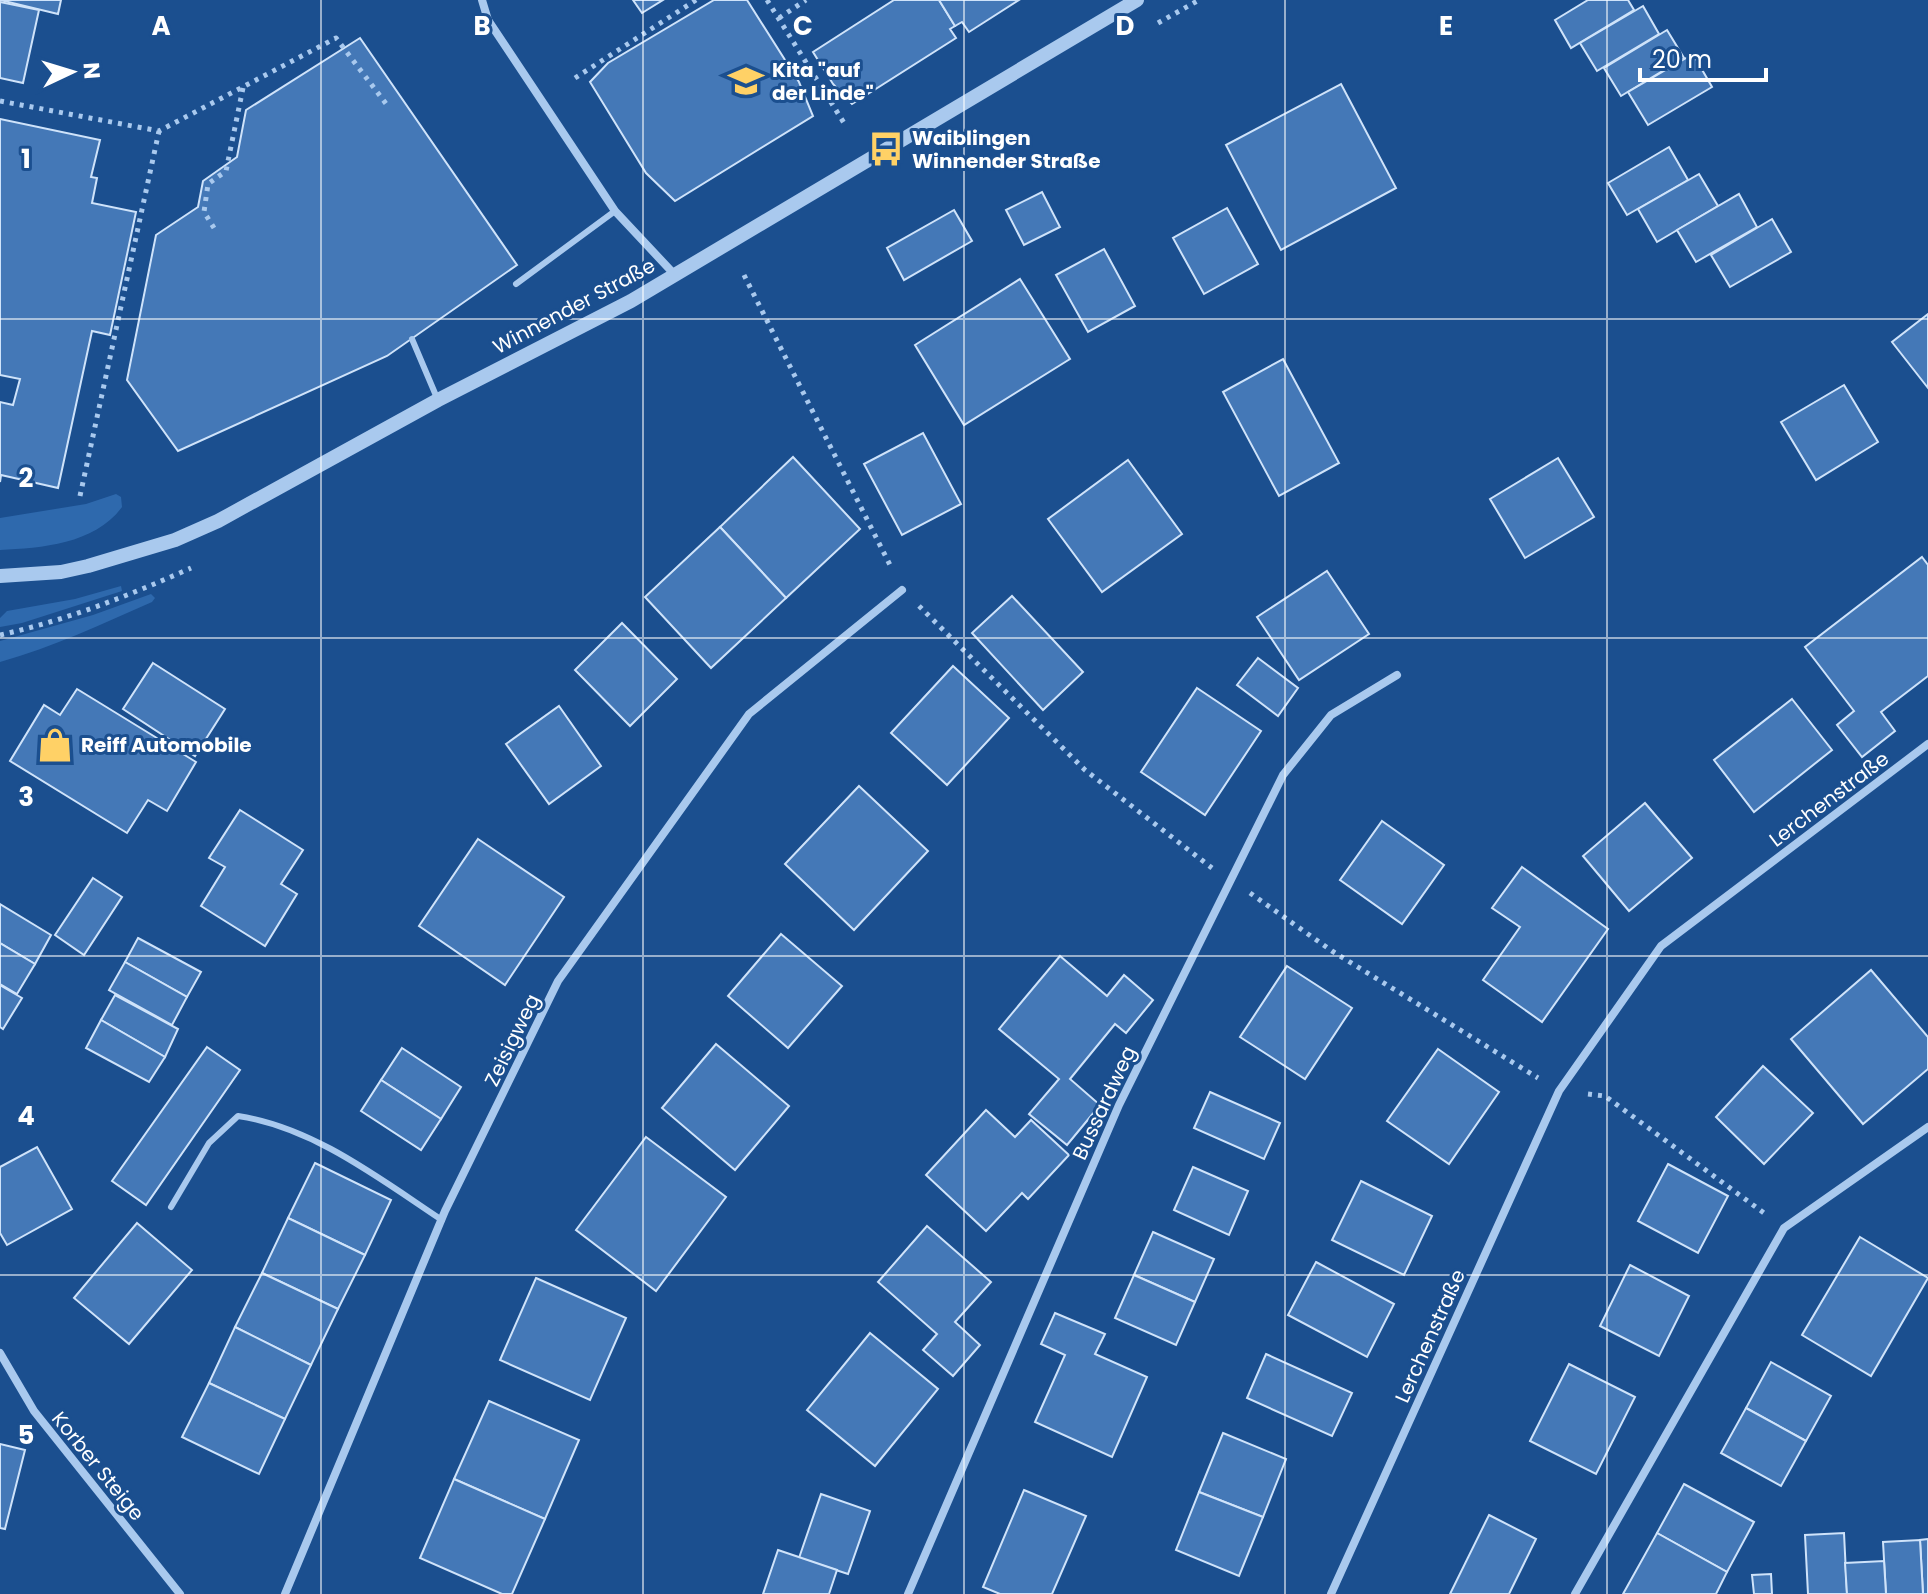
<svg xmlns="http://www.w3.org/2000/svg" width="1928" height="1594" viewBox="0 0 1928 1594" font-family="Poppins,sans-serif">
	<style>
		.green { fill: #2e69ad }
		.building { fill: #4478b7; stroke: #cfe3fa; stroke-width: 2 }
		.lines { fill: none; stroke-linecap: round; stroke-linejoin: round }
		.path { stroke: #a9c9ee; stroke-width: 5; stroke-dasharray: 4 6; stroke-linecap: butt }
		.service { stroke: #a9c9ee; stroke-width: 6 }
		.minor { stroke: #a9c9ee; stroke-width: 8 }
		.tertiary { stroke: #a9c9ee; stroke-width: 14 }
		.grid { fill: none; stroke: #fff; stroke-width: 2; stroke-opacity: 0.55 }
		.labels { text-anchor: middle; stroke-width: 6; stroke-linejoin: round; paint-order: stroke }
		.poi-label { font-size: 20px; font-weight: bold; fill: #fff; stroke: #1b4f8f; text-anchor: start }
		.street-label { font-size: 20px; fill: #fff; stroke: #1b4f8f }
		.grid-label { font-size: 26px; text-anchor: middle; font-weight: bold; fill: #fff; stroke: #1b4f8f; stroke-width: 6; stroke-linejoin: round; paint-order: stroke }
	</style>
	<rect width="100%" height="100%" fill="#1b4f8f"/>
	<g class="green">
		<path d="M116 494 121 497 122 507C95 544 42 548 0 550V518L86 504Z"/>
		<path d="M121 586 122 591 22 623 0 627V618L7 611 75 599Z"/>
		<path d="M151 594 155 598 152 602C102 624 53 647 0 662V641L93 615Z"/>
	</g>
	<g class="building">
		<path d="M0 0H61L58 14Z"/>
		<path d="M633 0H663L642 13Z"/>
		<path d="M714 0H747L799 82 813 116 675 201 646 173 590 82 608 63Z"/>
		<path d="M894 0H939L955 26 950 29 956 38 852 104 833 84 813 52Z"/>
		<path d="M939 0H1019L969 32 962 22 955 26Z"/>
		<path d="M1588 0H1628L1634 10 1571 48 1555 20Z"/>
		<path d="M0 2 39 10 23 83 0 78Z"/>
		<path d="M1643 6 1659 34 1597 71 1580 43Z"/>
		<path d="M1667 30 1684 58 1621 96 1604 68Z"/>
		<path d="M360 38 517 265 387 356 178 451 127 380 156 235 198 207 203 181 237 157 246 110Z"/>
		<path d="M1693 54 1712 87 1648 125 1628 92Z"/>
		<path d="M1341 84 1396 188 1281 250 1226 145Z"/>
		<path d="M0 119 100 140 91 177 97 178 92 203 136 212 110 335 92 331 58 488 1 475 0 482V402L13 405 20 379 0 375Z"/>
		<path d="M1669 147 1688 180 1627 215 1608 183Z"/>
		<path d="M1699 174 1718 206 1657 242 1638 209Z"/>
		<path d="M1042 192 1060 227 1024 245 1006 210Z"/>
		<path d="M1739 194 1757 227 1696 262 1677 230Z"/>
		<path d="M1227 208 1258 264 1204 294 1173 238Z"/>
		<path d="M954 210 972 241 904 280 887 248Z"/>
		<path d="M1772 219 1791 252 1730 287 1711 255Z"/>
		<path d="M1104 249 1135 306 1088 332 1056 275Z"/>
		<path d="M1020 279 1070 359 964 425 915 345Z"/>
		<path d="M1928 314V388L1892 342Z"/>
		<path d="M1283 359 1339 463 1279 496 1223 392Z"/>
		<path d="M1844 385 1878 442 1816 480 1781 422Z"/>
		<path d="M923 433 961 504 902 535 864 464Z"/>
		<path d="M793 457 860 529 786 598 720 527Z"/>
		<path d="M1558 458 1594 517 1525 558 1490 499Z"/>
		<path d="M1128 460 1182 534 1102 592 1048 519Z"/>
		<path d="M720 527 786 598 711 668 645 597Z"/>
		<path d="M1922 557 1928 565V676L1881 712 1895 731 1862 757 1837 725 1854 711 1805 647Z"/>
		<path d="M1327 571 1369 634 1299 680 1257 617Z"/>
		<path d="M1012 596 1083 672 1043 710 972 633Z"/>
		<path d="M622 623 677 679 630 726 575 670Z"/>
		<path d="M1258 658 1298 688 1278 716 1237 685Z"/>
		<path d="M153 663 225 709 195 756 123 709Z"/>
		<path d="M953 666 1009 718 947 785 891 733Z"/>
		<path d="M1197 688 1261 731 1205 815 1141 772Z"/>
		<path d="M77 689 196 762 167 811 148 800 127 833 10 761 44 705 60 715Z"/>
		<path d="M1792 699 1832 750 1754 812 1714 760Z"/>
		<path d="M559 706 601 766 549 804 506 744Z"/>
		<path d="M859 786 928 851 854 930 785 864Z"/>
		<path d="M1645 803 1692 858 1629 911 1583 856Z"/>
		<path d="M240 810 303 850 281 884 297 894 265 946 201 906 225 867 209 858Z"/>
		<path d="M1382 821 1444 865 1402 924 1340 880Z"/>
		<path d="M478 839 564 897 505 985 419 926Z"/>
		<path d="M1522 867 1608 929 1542 1022 1483 980 1520 927 1492 908Z"/>
		<path d="M93 878 122 897 84 955 55 935Z"/>
		<path d="M0 904 51 935 35 964 0 943Z"/>
		<path d="M781 934 842 986 788 1048 728 996Z"/>
		<path d="M138 938 201 972 187 997 125 962Z"/>
		<path d="M0 943 35 964 17 994 0 984Z"/>
		<path d="M1060 956 1107 996 1124 975 1153 1000 1126 1033 1115 1024 1070 1079 1100 1105 1067 1145 1029 1114 1059 1079 999 1029Z"/>
		<path d="M125 962 187 997 172 1025 109 990Z"/>
		<path d="M1287 966 1352 1008 1305 1079 1240 1037Z"/>
		<path d="M1871 970 1928 1037V1069L1863 1124 1791 1039Z"/>
		<path d="M0 985 22 998 3 1029 0 1027Z"/>
		<path d="M115 995 178 1029 165 1057 101 1020Z"/>
		<path d="M101 1020 165 1057 149 1082 86 1048Z"/>
		<path d="M716 1044 789 1106 735 1170 662 1108Z"/>
		<path d="M207 1047 240 1070 146 1205 112 1181Z"/>
		<path d="M402 1048 461 1087 441 1119 381 1080Z"/>
		<path d="M1438 1049 1499 1092 1449 1164 1387 1121Z"/>
		<path d="M1763 1066 1813 1113 1764 1164 1716 1117Z"/>
		<path d="M381 1080 441 1119 421 1150 361 1111Z"/>
		<path d="M1210 1092 1280 1123 1264 1159 1194 1128Z"/>
		<path d="M986 1110 1015 1137 1031 1120 1069 1155 1028 1199 1022 1193 986 1231 926 1175Z"/>
		<path d="M646 1137 726 1197 656 1291 576 1230Z"/>
		<path d="M37 1147 72 1209 7 1245 0 1233V1167Z"/>
		<path d="M315 1163 391 1200 365 1255 288 1218Z"/>
		<path d="M1668 1164 1728 1196 1698 1253 1638 1221Z"/>
		<path d="M1193 1167 1248 1191 1229 1235 1174 1210Z"/>
		<path d="M1361 1181 1432 1216 1404 1275 1332 1240Z"/>
		<path d="M288 1218 365 1255 338 1309 262 1273Z"/>
		<path d="M137 1223 192 1270 129 1344 74 1298Z"/>
		<path d="M927 1226 991 1282 955 1322 980 1345 953 1376 923 1350 937 1334 878 1282Z"/>
		<path d="M1153 1232 1214 1259 1195 1302 1134 1275Z"/>
		<path d="M1860 1237 1928 1278 1871 1376 1802 1335Z"/>
		<path d="M1316 1262 1394 1304 1367 1357 1288 1315Z"/>
		<path d="M1630 1265 1689 1296 1659 1356 1600 1326Z"/>
		<path d="M262 1273 338 1309 311 1365 235 1327Z"/>
		<path d="M1134 1275 1195 1302 1176 1345 1115 1318Z"/>
		<path d="M536 1278 626 1318 590 1400 500 1360Z"/>
		<path d="M1055 1313 1105 1334 1095 1354 1147 1377 1112 1457 1035 1422 1065 1355 1041 1344Z"/>
		<path d="M235 1327 311 1365 285 1419 209 1383Z"/>
		<path d="M870 1333 938 1389 875 1466 807 1410Z"/>
		<path d="M1266 1354 1352 1393 1332 1436 1247 1398Z"/>
		<path d="M1771 1362 1831 1396 1806 1441 1746 1408Z"/>
		<path d="M1569 1364 1635 1397 1596 1474 1530 1441Z"/>
		<path d="M209 1383 285 1419 259 1474 182 1437Z"/>
		<path d="M489 1401 579 1440 545 1519 454 1479Z"/>
		<path d="M1746 1408 1806 1441 1781 1486 1721 1453Z"/>
		<path d="M1223 1433 1286 1459 1263 1517 1199 1492Z"/>
		<path d="M0 1444 25 1450 5 1529 0 1528Z"/>
		<path d="M454 1479 545 1519 512 1594H502L420 1558Z"/>
		<path d="M1684 1484 1754 1522 1727 1572 1657 1533Z"/>
		<path d="M1024 1490 1086 1516 1052 1594H1000L983 1587Z"/>
		<path d="M1199 1492 1263 1517 1239 1576 1176 1550Z"/>
		<path d="M821 1494 870 1511 848 1574 799 1558Z"/>
		<path d="M1489 1515 1536 1539 1509 1594H1450Z"/>
		<path d="M1657 1533 1727 1572 1716 1594H1623Z"/>
		<path d="M1844 1533 1847 1594H1808L1805 1535Z"/>
		<path d="M1928 1539V1594H1923L1920 1540Z"/>
		<path d="M1920 1540 1923 1594H1886L1883 1542Z"/>
		<path d="M778 1550 837 1570 829 1594H763Z"/>
		<path d="M1884 1561 1886 1594H1847L1845 1563Z"/>
		<path d="M1771 1574 1772 1594H1754L1752 1575Z"/>
	</g>
	<g class="lines">
		<g class="path">
			<path d="M767 0 844 123"/>
			<path d="M779 18 806 0"/>
			<path d="M1158 23 1199 0"/>
			<path d="M575 78 696 0"/>
			<path d="M0 101 159 131 336 38 387 105"/>
			<path d="M214 228 204 212 208 184 226 171 243 88"/>
			<path d="M744 275 892 569"/>
			<path d="M80 496 159 131"/>
			<path d="M919 606 1085 770 1212 868"/>
			<path d="M0 635C67 620 128 596 191 568"/>
			<path d="M1250 893 1332 951 1538 1078"/>
			<path d="M1588 1094 1605 1096 1764 1213"/>
		</g>
		<g class="service">
			<path d="M516 284 615 211"/>
			<path d="M412 339 437 398"/>
			<path d="M171 1207 209 1143 238 1116C313 1127 380 1179 442 1220"/>
		</g>
		<g class="minor">
			<path d="M482 0 488 20 615 211 675 275"/>
			<path d="M0 1353 34 1411 180 1594"/>
			<path d="M285 1594 445 1211 558 981 749 714 902 590"/>
			<path d="M908 1594 1119 1105 1283 775 1331 715 1397 675"/>
			<path d="M1331 1594 1559 1091 1661 946 1928 744"/>
			<path d="M1575 1594 1784 1228 1928 1127"/>
		</g>
		<path class="tertiary" d="M0 576 61 572 88 566 175 540 218 521 438 400 631 301 1137 0"/>
	</g>
	<path class="grid" d="M321 0V1594M643 0V1594M964 0V1594M1285 0V1594M1607 0V1594M0 319H1928M0 638H1928M0 956H1928M0 1275H1928"/>
	<defs>
		<g id="school-bare" transform="scale(2.76)"><path d="M0-5L7-2L0 1L-7-2ZM-4 1L0 2.5L4 1V4Q0 6-4 4Z" fill="#ffd166" stroke="#1b4f8f" stroke-width="2.5" paint-order="stroke"/></g>
		<g id="bus-bare" transform="scale(2.76)"><path d="M-5-6H5V4H4V6H2V4H-2V6H-4V4H-5ZM-3.5-4V0h7V-4ZM-3.5 1.2v1.5H-2V1.2ZM2 1.2v1.5H3.5V1.2Z" fill="#ffd166" stroke="#1b4f8f" stroke-width="2.5" paint-order="stroke"/></g>
		<g id="shop-bare" transform="scale(2.76)"><path d="M-5-2.5h2.3a2.7 3.5 0 0 1 5.4 0H5L5.5 6h-11ZM-1.5-2.5h3a1.5 2.3 0 0 0-3 0Z" fill="#ffd166" stroke="#1b4f8f" stroke-width="2.5" paint-order="stroke"/></g>
	</defs>
	<g fill-rule="evenodd">
		<use href="#school-bare" x="746" y="81"/>
		<use href="#bus-bare" x="886" y="149"/>
		<use href="#shop-bare" x="55" y="745"/>
	</g>
	<g class="labels">
		<g class="poi-label">
			<text x="772" y="77">Kita "auf<tspan x="772" dy="23">der Linde"</tspan></text>
			<text x="912" y="145">Waiblingen<tspan x="912" dy="23">Winnender Straße</tspan></text>
			<text x="81" y="752">Reiff Automobile</text>
		</g>
		<g class="street-label">
			<text transform="translate(574 306) rotate(-28)" y="7">Winnender Straße</text>
			<text transform="translate(1829 799) rotate(-37)" y="7">Lerchenstraße</text>
			<text transform="translate(512 1040) rotate(-64)" y="7">Zeisigweg</text>
			<text transform="translate(1104 1103) rotate(-65)" y="7">Bussardweg</text>
			<text transform="translate(1430 1336) rotate(-66)" y="7">Lerchenstraße</text>
			<text transform="translate(98 1466) rotate(51)" y="7">Korber Steige</text>
		</g>
	</g>
	<g class="grid-label">
		<text x="161" y="35">A</text>
		<text x="482" y="35">B</text>
		<text x="803" y="35">C</text>
		<text x="1125" y="35">D</text>
		<text x="1446" y="35">E</text>
		<text x="26" y="168">1</text>
		<text x="26" y="487">2</text>
		<text x="26" y="806">3</text>
		<text x="26" y="1125">4</text>
		<text x="26" y="1444">5</text>
	</g>
	<g transform="translate(72 72) rotate(86)" stroke="#1b4f8f" stroke-width="6" paint-order="stroke">
	<path d="M0-6L14 30L0 20L-14 30Z" fill="#ffffff"/>
	<text y="-12" font-size="22" font-weight="bold" text-anchor="middle" fill="#ffffff">N</text>
	</g>
	<path d="M1640 68v12h126v-12" fill="none" stroke="#ffffff" stroke-width="4"/>
	<text x="1652" y="68" font-size="24" fill="#ffffff" stroke="#1b4f8f" stroke-width="6" paint-order="stroke">20 m</text>
</svg>
